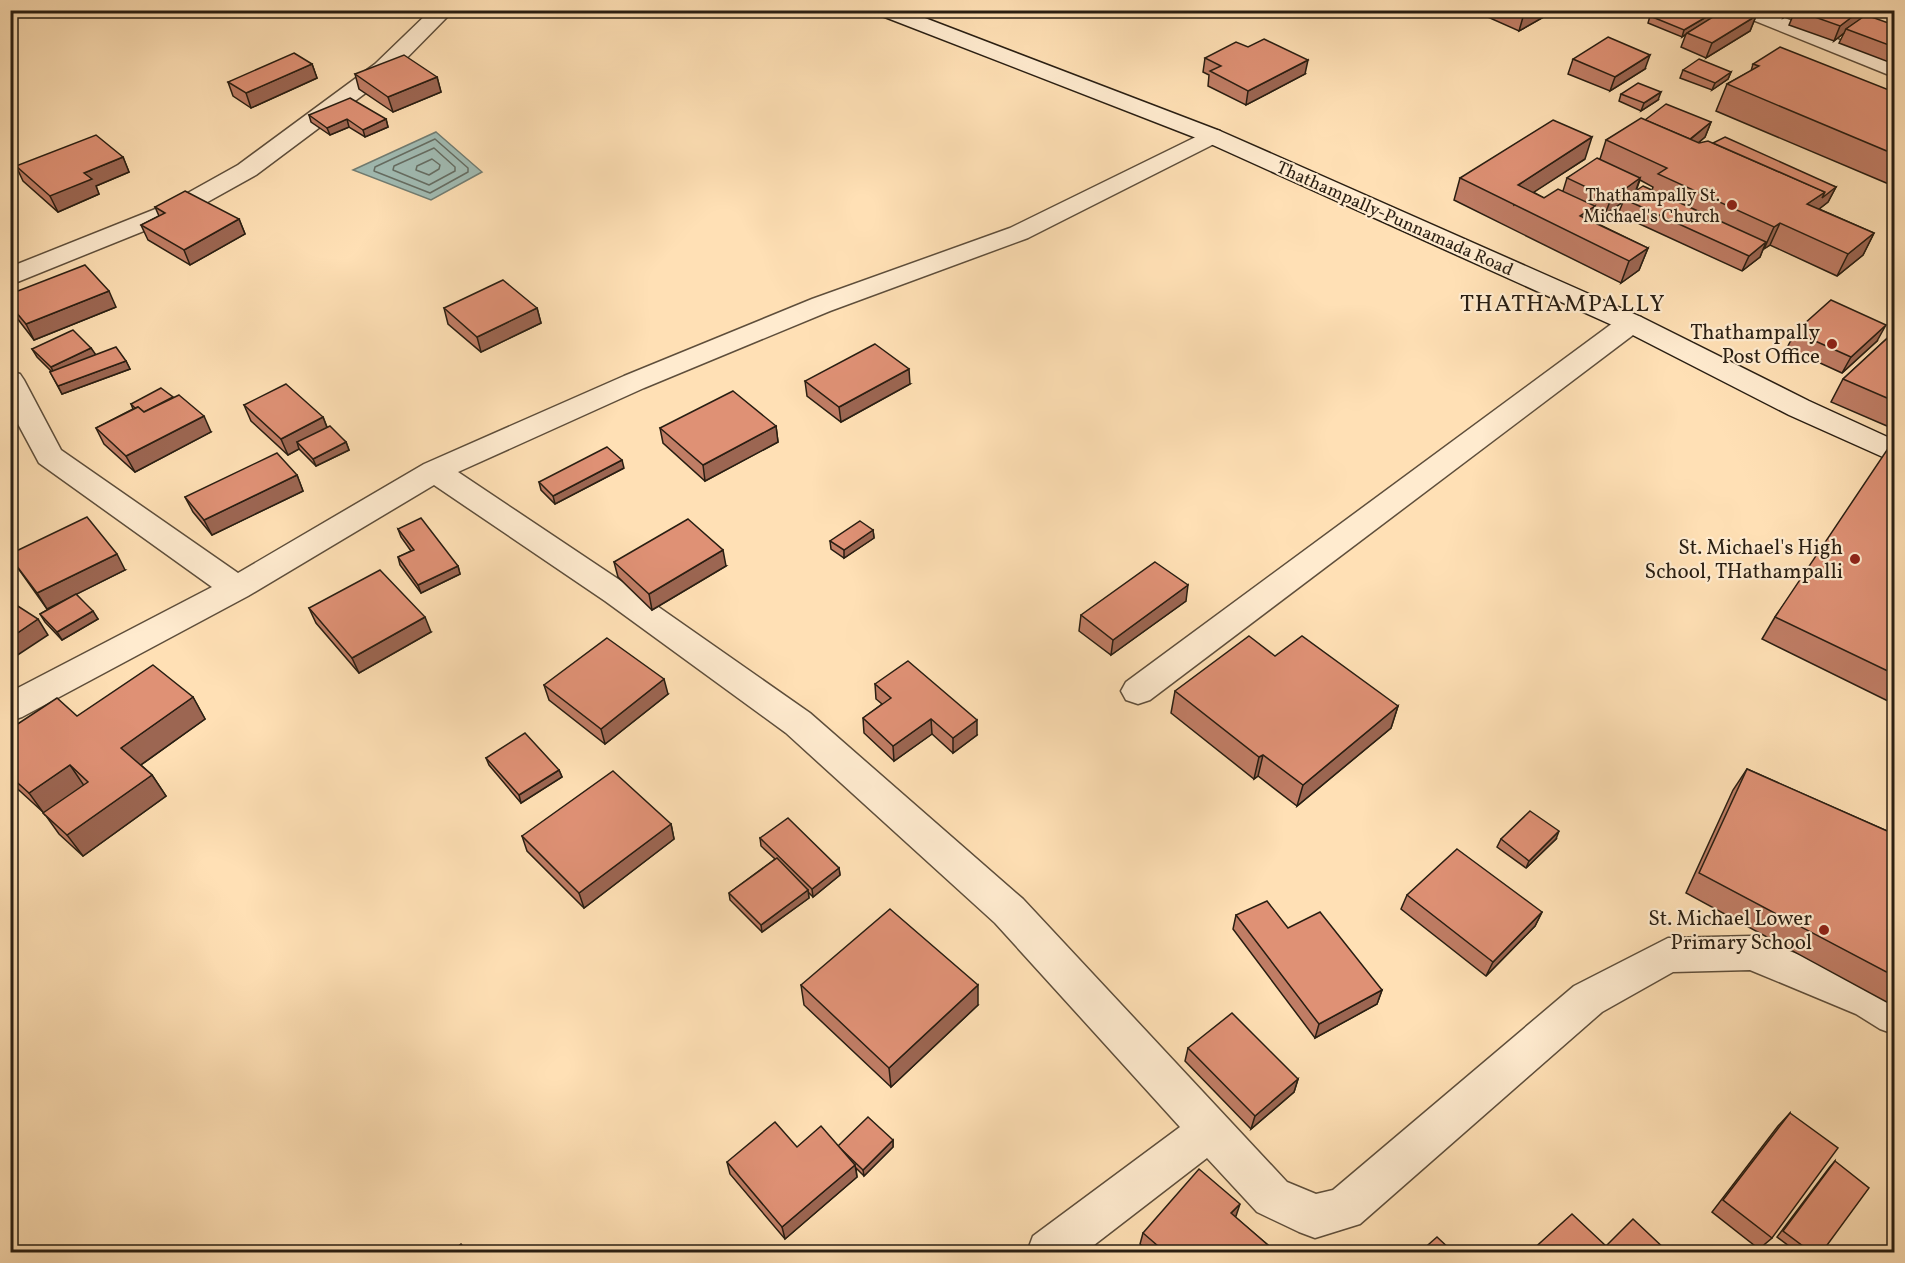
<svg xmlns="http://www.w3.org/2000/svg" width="1905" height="1263" viewBox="0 0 1905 1263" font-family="Vollkorn,serif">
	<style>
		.water { fill: #a1bcb4; stroke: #717d73; stroke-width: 1.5 }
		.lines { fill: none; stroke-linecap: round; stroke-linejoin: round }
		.shore { stroke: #656d63; stroke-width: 1.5 }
		.minor-casing { stroke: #5e4e3b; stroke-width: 3 }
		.secondary-casing { stroke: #291e12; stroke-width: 3 }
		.minor { fill: #ffebcf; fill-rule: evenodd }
		.secondary { fill: #ffebcf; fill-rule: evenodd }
		.wall { fill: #c07d65; stroke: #291e12; stroke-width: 1.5; fill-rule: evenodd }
		.shaded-wall { fill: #9c6652; stroke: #291e12; stroke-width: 1.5 }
		.building { fill: #df9175; stroke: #291e12; stroke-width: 1.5 }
		.poi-dot { fill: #8f2418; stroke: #ffebcf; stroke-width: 2 }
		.labels { text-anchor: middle; stroke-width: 4.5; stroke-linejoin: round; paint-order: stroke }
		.far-poi-label { font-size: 18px; fill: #291e12; stroke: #ffebcf; text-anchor: end }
		.far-street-label { font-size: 18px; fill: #291e12; stroke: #ffebcf }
		.poi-label { font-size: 21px; fill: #291e12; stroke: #ffebcf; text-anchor: end }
		.quarter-label { font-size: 24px; letter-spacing: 1.5px; fill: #291e12; stroke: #ffebcf }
	</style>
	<rect width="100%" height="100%" fill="#ffe0b5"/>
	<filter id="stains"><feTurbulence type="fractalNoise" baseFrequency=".00333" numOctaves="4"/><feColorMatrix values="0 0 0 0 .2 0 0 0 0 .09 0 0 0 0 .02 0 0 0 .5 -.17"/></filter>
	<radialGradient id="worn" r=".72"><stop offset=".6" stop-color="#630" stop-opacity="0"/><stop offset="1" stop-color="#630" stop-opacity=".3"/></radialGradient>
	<path class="water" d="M436 132 482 172 431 200 353 170Z"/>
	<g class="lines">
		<g class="shore">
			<path d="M435 139 468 168V172L430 193 374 171 375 167Z"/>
			<path d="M434 148 455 167V171L429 185 393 170 394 166Z"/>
			<path d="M432 159 440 165 439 169 429 175 416 170 417 166Z"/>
		</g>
		<g class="minor-casing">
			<g id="minor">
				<path d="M431 10H454L391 74 256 175 186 214 10 285V267L168 204 238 165 375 64Z"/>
				<path d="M1735 10H1765L1894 62V77L1738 14Z"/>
				<path d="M1212 129 1220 131 1224 136 1220 141 1028 238 830 311 644 388 458 472 627 585 810 713 1023 899 1287 1182 1316 1194 1333 1190 1574 986 1668 938 1751 936 1884 988 1894 995V1034L1880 1029 1856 1014 1750 970 1673 972 1602 1012 1360 1224 1315 1238 1299 1232 1257 1212 1207 1158 1085 1252H1027L1033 1236 1180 1127 995 923 786 733 605 601 434 485 248 596 22 717 10 721V692L212 587 39 463 10 409V371L20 374 24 380 61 450 238 573 424 464 624 376 812 299 1010 228Z"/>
				<path d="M1631 315 1641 317 1645 323 1641 329 1150 700 1138 704 1126 700 1121 691 1126 682 1621 317Z"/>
			</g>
		</g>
		<g class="secondary-casing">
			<path id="secondary" d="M874 10H904L1220 131 1641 317 1809 401 1894 440V462L1789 415 1621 329 1204 141 877 14Z"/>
		</g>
		<use href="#minor" class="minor"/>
		<use href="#secondary" class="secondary"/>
	</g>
	<g class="wall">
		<path d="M1472 10H1556L1519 31Z"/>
		<path d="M1763 10H1865L1861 18 1894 25V64L1839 43 1844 33 1834 41 1789 25 1795 11 1783 18Z"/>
		<path d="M1713 13 1711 18 1756 16 1750 31 1706 58 1681 47 1686 34 1682 37 1648 23 1650 16Z"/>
		<path d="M1205 58 1305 74 1246 105 1208 86 1209 75 1203 72Z"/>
		<path d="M1573 59 1645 69 1610 91 1568 74Z"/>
		<path d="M312 64 317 78 251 108 233 96 228 82Z"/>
		<path d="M1753 64 1894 92V190L1890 187 1891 185 1716 111 1727 84 1751 71Z"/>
		<path d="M1683 70 1731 72 1728 79 1712 90 1680 78Z"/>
		<path d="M355 74 437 77 441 92 393 112 359 89Z"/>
		<path d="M1621 94 1658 100 1641 111 1619 101Z"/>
		<path d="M309 115 386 119 388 127 365 137 349 127 330 135 311 122Z"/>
		<path d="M1645 120 1711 122 1705 137 1698 143 1836 187 1828 202 1819 209 1874 233 1863 255 1837 276 1770 245 1763 249 1760 257 1742 271 1618 214 1623 202 1605 214 1594 209 1590 220 1648 248 1639 270 1621 283 1454 200 1460 178 1585 159 1533 192 1544 198 1563 191 1567 178 1600 159 1606 140ZM1640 180 1653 187 1652 190 1636 191Z"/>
		<path d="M123 157 129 172 96 186 99 194 58 212 23 181 16 166Z"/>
		<path d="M155 207 239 219 245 234 190 265 148 240 141 225 159 216Z"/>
		<path d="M10 294 116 307 34 340 10 309Z"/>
		<path d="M444 308H537L541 323 481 352 448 324Z"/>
		<path d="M1795 332 1877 341 1842 373 1787 348Z"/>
		<path d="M1894 332V429L1831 402 1843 379Z"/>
		<path d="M91 348 95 355 126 361 130 369 62 394 50 372 51 371 37 357 32 349Z"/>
		<path d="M805 381 910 384 841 422 807 396Z"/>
		<path d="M131 404 211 432 135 472 104 444 96 428 133 409Z"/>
		<path d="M244 405 323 417 327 427 346 442 349 450 316 466 299 449 288 455 251 421Z"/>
		<path d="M776 426 778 442 705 481 663 443 660 428Z"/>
		<path d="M1894 450V704L1762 639 1775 617Z"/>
		<path d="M624 468 555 504 541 490 539 482Z"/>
		<path d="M297 475 303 491 212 535 193 512 185 497Z"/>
		<path d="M398 529 458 566 460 574 421 593 400 565 398 557 411 551 401 537Z"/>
		<path d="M873 530 874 538 844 558 831 549 830 541Z"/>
		<path d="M10 557 125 570 76 594 98 619 62 640 45 622 40 614 68 598 47 609Z"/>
		<path d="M614 562 726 566 652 610 618 577Z"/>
		<path d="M1186 601 1111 655 1079 631 1081 615Z"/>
		<path d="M309 608 431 632 359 673 316 623Z"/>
		<path d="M1275 656 1398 706 1391 728 1297 806 1258 776 1254 779 1171 713 1175 691Z"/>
		<path d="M875 684 977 735 953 753 932 734 894 761 864 733 863 718 882 704 876 699Z"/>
		<path d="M544 685 668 694 605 744 549 700Z"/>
		<path d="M193 697 205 719 141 765 152 775 166 796 83 856 59 834 44 813 10 782V729L77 716Z"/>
		<path d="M486 758 559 770 562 777 521 803 489 765Z"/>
		<path d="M1747 769 1894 834V1006L1686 893 1733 790Z"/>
		<path d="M671 824 674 839 584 908 527 851 522 836Z"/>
		<path d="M760 838 839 868 840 875 813 897 808 892 809 898 762 932 730 900 729 893 775 859 761 846Z"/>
		<path d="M1501 839H1556L1526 868 1497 847Z"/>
		<path d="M1407 895 1542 912 1535 926 1486 976 1401 909Z"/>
		<path d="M1236 915 1288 928 1382 990 1377 1004 1315 1038 1233 929Z"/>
		<path d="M801 985 978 1005 891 1087 804 1005Z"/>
		<path d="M1188 1048 1298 1079 1294 1092 1251 1129 1185 1061Z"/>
		<path d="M1790 1113 1772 1238 1759 1249 1712 1212 1778 1126Z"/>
		<path d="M893 1140V1147L864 1176 856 1168 857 1177 785 1239 730 1174 727 1162 797 1147 838 1146Z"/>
		<path d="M1835 1161 1822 1252H1797L1777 1237 1829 1168Z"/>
		<path d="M1235 1217 1276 1252H1149L1140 1244 1143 1233Z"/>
	</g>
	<g class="shaded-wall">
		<path d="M1534 10H1556L1519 31 1523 17Z"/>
		<path d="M1786 10H1796L1783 18Z"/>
		<path d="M1861 10H1865L1860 20 1846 29 1844 33 1834 41 1840 26Z"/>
		<path d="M1713 13 1710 20 1687 33 1686 34 1682 37 1684 30Z"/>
		<path d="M1756 16 1750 31 1706 58 1712 43Z"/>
		<path d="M1650 55 1645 69 1610 91 1615 77Z"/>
		<path d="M1308 60 1305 74 1246 105 1248 91Z"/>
		<path d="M312 64 317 78 251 108 246 93Z"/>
		<path d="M1731 72 1728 79 1712 90 1715 83Z"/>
		<path d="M437 77 441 92 393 112 388 97Z"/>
		<path d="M1661 92 1658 100 1641 111 1644 103Z"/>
		<path d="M347 119 349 127 330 135 327 128Z"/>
		<path d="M386 119 388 127 365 137 363 130Z"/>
		<path d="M1711 122 1705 137 1679 159 1685 144Z"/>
		<path d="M1592 137 1585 159 1514 205 1518 185Z"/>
		<path d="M123 157 129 172 96 186 99 194 58 212 50 196 84 173Z"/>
		<path d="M1640 178 1635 193 1624 199 1623 202 1605 214 1611 199Z"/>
		<path d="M1836 187 1828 202 1814 213 1807 204 1825 192Z"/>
		<path d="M1595 206 1587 228 1580 216Z"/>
		<path d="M239 219 245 234 190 265 184 250Z"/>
		<path d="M1780 223 1770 245 1764 249 1774 227Z"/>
		<path d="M1874 233 1863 255 1837 276 1848 254Z"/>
		<path d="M1766 242 1760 257 1742 271 1749 256Z"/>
		<path d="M1648 248 1639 270 1621 283 1629 261Z"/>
		<path d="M109 291 116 307 34 340 26 324Z"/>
		<path d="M537 308 541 323 481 352 477 337Z"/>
		<path d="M1886 325 1877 341 1842 373 1851 357Z"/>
		<path d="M91 348 96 355 55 375 51 367Z"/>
		<path d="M126 361 130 369 62 394 58 386Z"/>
		<path d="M909 369 910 384 841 422 839 407Z"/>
		<path d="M204 416 211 432 135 472 126 456Z"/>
		<path d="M323 417 329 433 297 442 299 449 288 455 281 439Z"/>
		<path d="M776 426 778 442 705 481 703 465Z"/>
		<path d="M346 442 349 450 316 466 313 459Z"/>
		<path d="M622 460 624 468 555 504 553 496Z"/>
		<path d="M297 475 303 491 212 535 204 520Z"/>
		<path d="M873 530 874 538 844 558V550Z"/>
		<path d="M723 550 726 566 652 610 649 594Z"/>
		<path d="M117 554 125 570 47 609 37 593Z"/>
		<path d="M458 566 460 574 421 593 418 585Z"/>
		<path d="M1188 585 1186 601 1111 655 1113 640Z"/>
		<path d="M93 611 98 619 62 640 57 632Z"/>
		<path d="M425 617 431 632 359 673 352 658Z"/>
		<path d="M38 619 48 635 10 660V638Z"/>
		<path d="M664 679 668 694 605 744 601 729Z"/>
		<path d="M193 697 205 719 135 769 121 748Z"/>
		<path d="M1398 706 1391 728 1297 806 1303 785Z"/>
		<path d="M931 719 932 734 894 761 893 746Z"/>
		<path d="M977 720V735L953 753V738Z"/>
		<path d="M1263 755 1258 776 1254 779 1259 757Z"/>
		<path d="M70 765 85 787 45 815 29 793Z"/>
		<path d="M559 770 562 777 521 803 519 795Z"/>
		<path d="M152 775 166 796 83 856 67 835Z"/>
		<path d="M671 824 674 839 584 908 579 893Z"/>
		<path d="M1559 831 1556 839 1526 868 1529 861Z"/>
		<path d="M839 868 840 875 813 897 812 889Z"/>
		<path d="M808 890 809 898 762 932 761 925Z"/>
		<path d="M1542 912 1535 926 1486 976 1493 962Z"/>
		<path d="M978 985V1005L891 1087 889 1068Z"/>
		<path d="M1382 990 1377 1004 1315 1038 1319 1024Z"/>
		<path d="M1298 1079 1294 1092 1251 1129 1255 1116Z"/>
		<path d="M893 1140V1147L864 1176 863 1170Z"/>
		<path d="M855 1165 857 1177 785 1239 782 1227Z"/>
		<path d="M1240 1204 1236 1216 1227 1225 1231 1213Z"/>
	</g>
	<g class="building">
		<path d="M1508 10H1534L1523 17Z"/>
		<path d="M1660 10H1707L1713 13 1684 30 1650 16Z"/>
		<path d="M1724 10H1741L1756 16 1712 43 1687 33Z"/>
		<path d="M1795 10H1861L1840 26Z"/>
		<path d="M1866 15 1894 25V47L1846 29Z"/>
		<path d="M1608 37 1650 55 1615 77 1573 59Z"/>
		<path d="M1264 39 1308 60 1248 91 1210 71 1221 66 1205 58 1236 42 1248 47Z"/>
		<path d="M1780 47 1894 92V154L1727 84 1759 66 1753 64Z"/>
		<path d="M294 53 312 64 246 93 228 82Z"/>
		<path d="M404 55 437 77 388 97 355 74Z"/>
		<path d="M1699 59 1731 72 1715 83 1683 70Z"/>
		<path d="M1638 83 1661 92 1644 103 1621 94Z"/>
		<path d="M350 98 386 119 363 130 347 119 327 128 309 115Z"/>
		<path d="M1666 104 1711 122 1690 139 1645 120Z"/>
		<path d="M1641 118 1699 143 1708 141 1825 192 1807 204 1874 233 1848 254 1780 223 1774 227 1658 174 1667 168 1606 140Z"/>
		<path d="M1553 120 1592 137 1518 185 1544 198 1558 189 1595 206 1580 216 1648 248 1629 261 1460 178Z"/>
		<path d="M96 135 123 157 84 173 92 179 50 196 16 166Z"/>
		<path d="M1725 137 1836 187 1822 198 1825 192 1713 143Z"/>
		<path d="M1597 158 1640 178 1611 199 1567 178Z"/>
		<path d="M1643 186 1766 242 1749 256 1624 199Z"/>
		<path d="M185 191 239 219 184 250 141 225 165 213 155 207Z"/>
		<path d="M85 265 109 291 26 324 10 305V294Z"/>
		<path d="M503 280 537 308 477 337 444 308Z"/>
		<path d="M1831 300 1886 325 1851 357 1795 332Z"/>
		<path d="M73 330 91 348 51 367 32 349Z"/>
		<path d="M1894 332V401L1843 379Z"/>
		<path d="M875 344 909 369 839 407 805 381Z"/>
		<path d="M116 347 126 361 58 386 50 372Z"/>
		<path d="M286 384 323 417 281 439 244 405Z"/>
		<path d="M161 388 173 397 144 412 138 407 135 408 131 404Z"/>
		<path d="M733 391 776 426 703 465 660 428Z"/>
		<path d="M179 395 204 416 126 456 96 428 138 407 144 412Z"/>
		<path d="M330 426 346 442 313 459 297 442Z"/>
		<path d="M607 447 622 460 553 496 539 482Z"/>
		<path d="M1889 447 1894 450V674L1775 617Z"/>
		<path d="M277 453 297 475 204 520 185 497Z"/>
		<path d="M87 517 117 554 37 593 10 557V554Z"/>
		<path d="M421 518 458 566 418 585 398 557 414 550 398 529Z"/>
		<path d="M688 519 723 550 649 594 614 562Z"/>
		<path d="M860 521 873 530 844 550 830 541Z"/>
		<path d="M1155 562 1188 585 1113 640 1081 615Z"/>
		<path d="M380 570 425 617 352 658 309 608Z"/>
		<path d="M76 594 93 611 57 632 40 614Z"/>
		<path d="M10 601 38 619 10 638Z"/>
		<path d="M1249 636 1275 656 1302 636 1398 706 1303 785 1263 755 1259 757 1175 691Z"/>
		<path d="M607 638 664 679 601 729 544 685Z"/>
		<path d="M908 661 977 720 953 738 931 719 893 746 863 718 891 698 875 684Z"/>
		<path d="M153 665 193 697 121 748 152 775 67 835 43 813 88 782 70 765 29 793 10 776V729L57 698 77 716Z"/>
		<path d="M525 733 559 770 519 795 486 758Z"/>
		<path d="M1747 769 1894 834V976L1699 873Z"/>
		<path d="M613 771 671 824 579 893 522 836Z"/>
		<path d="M1530 811 1559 831 1529 861 1501 839Z"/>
		<path d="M788 818 839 868 812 889 760 838Z"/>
		<path d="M1457 849 1542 912 1493 962 1407 895Z"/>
		<path d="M777 858 808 890 761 925 729 893Z"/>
		<path d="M1267 901 1288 928 1320 912 1382 990 1319 1024 1236 915Z"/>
		<path d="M890 909 978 985 889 1068 801 985Z"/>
		<path d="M1232 1013 1298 1079 1255 1116 1188 1048Z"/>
		<path d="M1790 1113 1838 1148 1772 1238 1723 1200Z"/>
		<path d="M868 1117 893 1140 863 1170 838 1146Z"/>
		<path d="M775 1122 797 1147 821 1126 855 1165 782 1227 727 1162Z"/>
		<path d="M1835 1161 1869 1188 1822 1252H1811L1783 1231Z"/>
		<path d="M1199 1169 1240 1204 1231 1213 1276 1252H1165L1143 1233Z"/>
		<path d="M1572 1214 1606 1246 1633 1219 1668 1252H1530Z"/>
		<path d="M1437 1237 1453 1252H1420Z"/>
		<path d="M461 1244 468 1252H451Z"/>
	</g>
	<g class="poi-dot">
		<circle cx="1732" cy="205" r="6"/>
		<circle cx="1832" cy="344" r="6"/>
		<circle cx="1855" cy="559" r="6"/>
		<circle cx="1824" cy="930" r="6"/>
	</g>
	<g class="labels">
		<g class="far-poi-label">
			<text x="1720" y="201">Thathampally St.<tspan x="1720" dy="21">Michael's Church</tspan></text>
		</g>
		<g class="far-street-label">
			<text transform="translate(1395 218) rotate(24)" y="6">Thathampally-Punnamada Road</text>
		</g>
		<g class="poi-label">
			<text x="1820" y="339">Thathampally<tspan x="1820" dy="24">Post Office</tspan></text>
			<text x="1843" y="554">St. Michael's High<tspan x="1843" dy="24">School, THathampalli</tspan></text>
			<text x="1812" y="925">St. Michael Lower<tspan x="1812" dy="24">Primary School</tspan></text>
		</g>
		<g class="quarter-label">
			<text x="1563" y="311">THATHAMPALLY</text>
		</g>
	</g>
	<rect width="1905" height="1263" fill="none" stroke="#ffe0b5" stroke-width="36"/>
	<rect x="12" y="12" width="1881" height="1239" fill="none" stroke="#291e12" stroke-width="3"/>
	<rect x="18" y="18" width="1869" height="1227" fill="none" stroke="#291e12" stroke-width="1.5"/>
	<rect width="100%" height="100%" filter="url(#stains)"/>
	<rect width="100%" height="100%" fill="url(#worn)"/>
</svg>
